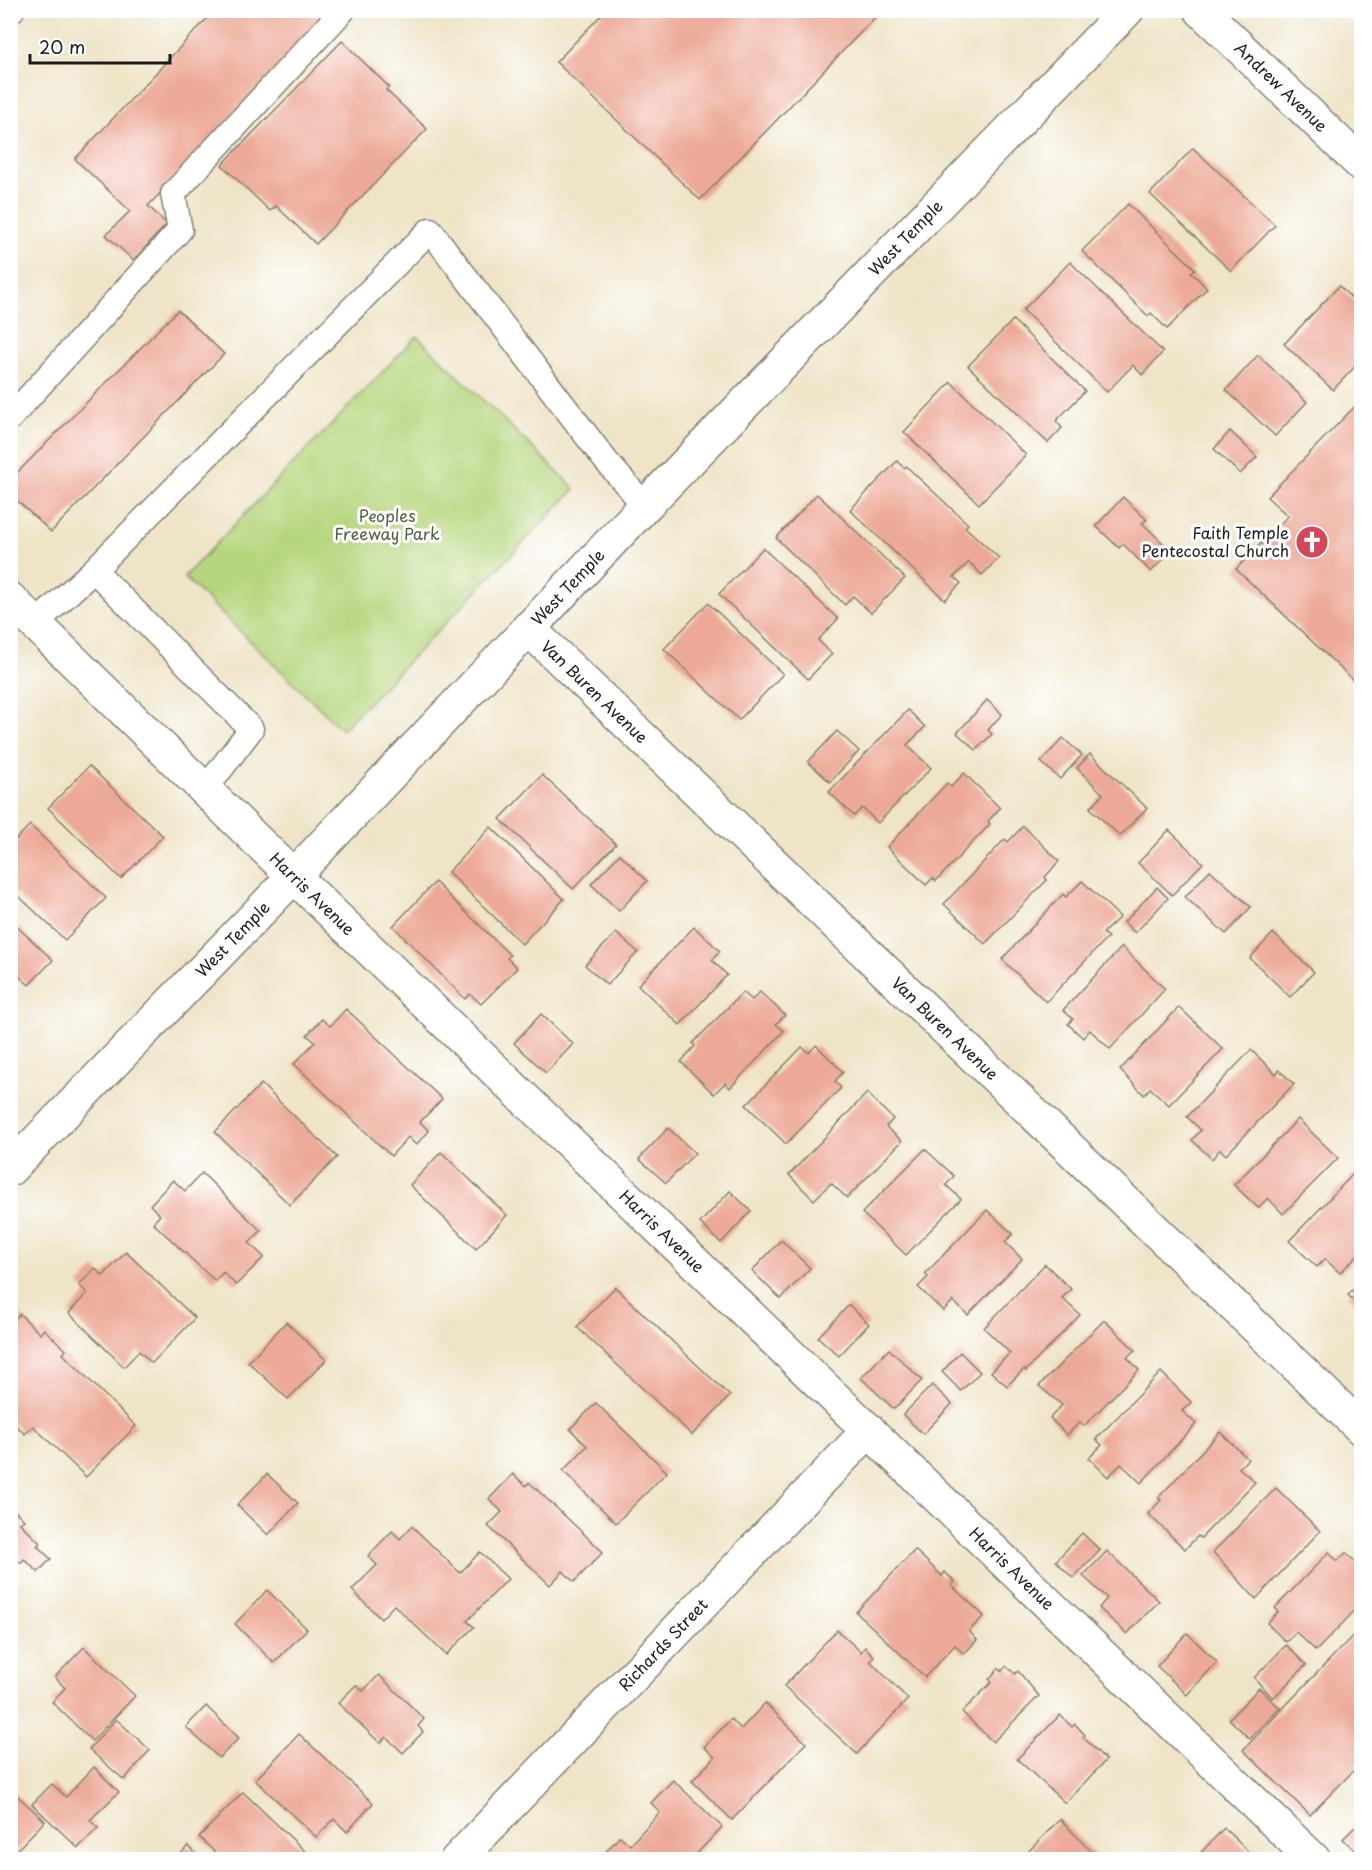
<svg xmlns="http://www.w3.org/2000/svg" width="1372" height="1870" viewBox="0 0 1372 1870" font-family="'Playpen Sans',sans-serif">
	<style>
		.green { fill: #b6d67d; stroke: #69794c; stroke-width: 1.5 }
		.building { fill: #eda997 }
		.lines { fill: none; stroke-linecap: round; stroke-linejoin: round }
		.service-casing { stroke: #868072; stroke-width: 27 }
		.minor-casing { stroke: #868072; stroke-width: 36 }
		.service { stroke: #fff; stroke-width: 24 }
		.minor { stroke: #fff; stroke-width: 33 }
		.labels { text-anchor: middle; stroke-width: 6; stroke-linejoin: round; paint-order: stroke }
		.street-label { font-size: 16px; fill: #1c1c1c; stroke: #fff }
		.park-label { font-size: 16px; fill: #525d3e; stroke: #fff }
		.poi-label { font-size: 16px; fill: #1c1c1c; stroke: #fff; text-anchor: end }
	</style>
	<rect width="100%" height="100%" fill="#fff"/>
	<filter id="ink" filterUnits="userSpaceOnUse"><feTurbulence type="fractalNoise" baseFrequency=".0167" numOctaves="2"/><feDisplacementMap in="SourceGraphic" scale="12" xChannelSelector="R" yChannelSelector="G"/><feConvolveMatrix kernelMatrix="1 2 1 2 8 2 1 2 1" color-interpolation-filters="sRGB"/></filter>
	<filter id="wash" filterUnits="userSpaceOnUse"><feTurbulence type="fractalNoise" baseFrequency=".008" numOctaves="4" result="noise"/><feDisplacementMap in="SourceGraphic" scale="24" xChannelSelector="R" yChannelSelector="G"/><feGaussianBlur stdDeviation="1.35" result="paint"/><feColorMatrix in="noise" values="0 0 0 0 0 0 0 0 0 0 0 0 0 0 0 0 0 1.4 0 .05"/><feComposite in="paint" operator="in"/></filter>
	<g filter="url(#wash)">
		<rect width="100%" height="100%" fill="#efe4c8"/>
		<path class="green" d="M417 336 575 489 342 730 184 577Z"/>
		<g id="blocks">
			<g class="building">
				<path d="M215 10H333L148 206 167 224 133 260 106 235 130 211 75 159Z"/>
				<path d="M606 10H882L700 200 556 62Z"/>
				<path d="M342 41 389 87 386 90 427 129 316 244 276 206 270 211 222 165Z"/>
				<path d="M1193 148 1275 225 1231 271 1150 194Z"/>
				<path d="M1128 204 1195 269 1191 272 1207 288 1167 329 1151 313 1148 316 1082 251Z"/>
				<path d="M1070 262 1163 352 1142 375 1133 365 1107 392 1023 310Z"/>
				<path d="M1339 286 1362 308V359L1333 390 1284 344Z"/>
				<path d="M178 310 224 354 51 532 10 494V480Z"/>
				<path d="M1013 320 1085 391 1056 421 1062 428 1048 443 968 366Z"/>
				<path d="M1258 355 1307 402 1275 436 1226 390Z"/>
				<path d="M951 382 1026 455 979 504 904 432Z"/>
				<path d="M1362 399V603L1359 607 1362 610V677L1356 683 1236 569 1288 516 1267 497Z"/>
				<path d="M1230 431 1257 457 1240 474 1214 449Z"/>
				<path d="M897 461 904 468 906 466 968 524 965 527 999 558 982 575 969 562 954 577 961 583 945 600 850 510Z"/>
				<path d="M817 494 905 578 871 613 853 596 845 605 776 538Z"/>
				<path d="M1123 497 1147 520 1142 523 1171 551 1151 572 1123 544 1119 548 1096 526Z"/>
				<path d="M763 548 838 619 818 640 832 654 808 679 719 594Z"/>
				<path d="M708 603 783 674 739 720 664 649Z"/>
				<path d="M987 700 1002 714 988 730 992 734 976 750 957 733Z"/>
				<path d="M908 710 925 727 907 745 931 768 878 823 862 808 854 816 829 792Z"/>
				<path d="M837 731 859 751 830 782 808 762Z"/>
				<path d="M1063 738 1082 755 1060 779 1041 762Z"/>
				<path d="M1090 754 1147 808 1120 836 1090 808 1103 794 1077 768Z"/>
				<path d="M89 766 163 836 121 879 48 808Z"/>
				<path d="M964 773 1000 808 988 821 990 824 936 881 933 878 926 885 887 847 947 783 951 787Z"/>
				<path d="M542 775 616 844 573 889 500 819Z"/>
				<path d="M30 825 106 898 65 940 10 888V845Z"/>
				<path d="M1023 826 1059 861 1045 877 1047 880 985 944 944 904 1005 839 1008 842Z"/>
				<path d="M491 827 564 899 522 944 448 872Z"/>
				<path d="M1169 830 1203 863 1172 895 1138 863Z"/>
				<path d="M620 854 647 881 619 911 591 884Z"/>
				<path d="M1210 870 1251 907 1226 934 1185 897Z"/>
				<path d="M1082 881 1120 917 1103 933 1108 937 1046 1002 1002 959 1063 894 1066 897Z"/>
				<path d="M435 882 510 955 507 958 517 968 481 1004 470 994 465 999 393 926Z"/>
				<path d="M1157 887 1168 898 1135 933 1124 922Z"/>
				<path d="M10 920 53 960 29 985 20 977 12 986 10 984Z"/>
				<path d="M694 927 720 951 712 960 727 975 680 1025 638 985Z"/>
				<path d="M616 933 638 952 607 985 585 965Z"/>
				<path d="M1273 933 1314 972 1290 997 1250 958Z"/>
				<path d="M1122 947 1165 989 1110 1049 1090 1030 1083 1038 1068 1024 1073 1019 1063 1010Z"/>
				<path d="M743 992 752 1000 760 992 785 1015 776 1024 784 1031 730 1088 725 1083 714 1094 681 1062 695 1046 693 1043Z"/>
				<path d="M1179 1007 1223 1049 1169 1105 1150 1088 1144 1095 1120 1070Z"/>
				<path d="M346 1009 442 1099 420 1122 429 1131 416 1145 408 1137 391 1156 294 1064 315 1042 307 1035 322 1019 330 1026Z"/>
				<path d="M541 1014 573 1044 546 1073 514 1043Z"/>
				<path d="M816 1045 843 1072 835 1081 841 1088 786 1144 746 1105 802 1047 809 1053Z"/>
				<path d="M1251 1050 1276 1074 1279 1070 1294 1084 1226 1155 1220 1149 1212 1159 1192 1140 1201 1130 1187 1117Z"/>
				<path d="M261 1084 337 1157 290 1205 215 1132Z"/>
				<path d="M867 1093 893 1119 886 1127 902 1141 847 1198 831 1183 814 1200 789 1175Z"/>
				<path d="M1298 1119 1338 1158 1283 1214 1268 1198 1258 1208 1234 1185Z"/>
				<path d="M668 1128 695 1153 666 1183 639 1159Z"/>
				<path d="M925 1149 954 1176 946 1185 961 1199 906 1255 862 1213Z"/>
				<path d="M441 1152 507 1215 476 1249 410 1185Z"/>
				<path d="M202 1173 261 1231 249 1243 264 1257 236 1285 223 1272 215 1281 153 1223 160 1215 150 1205 173 1180 185 1191Z"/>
				<path d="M1354 1173 1362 1179V1250L1340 1273 1325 1259 1317 1267 1289 1241Z"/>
				<path d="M730 1191 751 1211 721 1243 700 1223Z"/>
				<path d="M987 1210 1013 1234 1005 1242 1022 1259 968 1315 953 1301 943 1311 918 1287 928 1277 925 1274Z"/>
				<path d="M781 1240 810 1268 781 1299 752 1271Z"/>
				<path d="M126 1252 195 1318 152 1363 139 1351 124 1367 69 1313 87 1293 79 1285 95 1268 103 1276Z"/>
				<path d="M1045 1264 1071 1289 1062 1298 1080 1315 1026 1371 1024 1369 1007 1386 991 1372 1010 1353 984 1328Z"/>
				<path d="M1362 1280V1308L1348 1295Z"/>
				<path d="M615 1287 730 1396 692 1435 577 1327Z"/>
				<path d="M849 1305 869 1324 839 1356 818 1337Z"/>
				<path d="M20 1314 40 1334 44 1329 66 1350 63 1354 136 1426 86 1477 33 1426 25 1434 10 1420V1324Z"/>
				<path d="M1104 1320 1135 1350 1127 1357 1139 1370 1084 1426 1080 1422 1067 1435 1050 1418 1062 1405 1039 1386Z"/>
				<path d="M286 1322 326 1360 288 1399 248 1362Z"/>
				<path d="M889 1349 922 1380 894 1409 861 1378Z"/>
				<path d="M960 1352 980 1372 961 1391 942 1372Z"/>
				<path d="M1161 1372 1191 1402 1182 1411 1196 1424 1141 1483 1121 1464 1108 1477 1089 1458 1102 1445 1096 1439Z"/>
				<path d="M932 1385 952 1404 923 1434 903 1415Z"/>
				<path d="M596 1403 667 1472 616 1523 563 1471 587 1446 570 1429Z"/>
				<path d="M1220 1432 1248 1459 1239 1468 1255 1482 1201 1538 1198 1536 1185 1549 1148 1514 1161 1500 1158 1498Z"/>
				<path d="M267 1474 298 1503 268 1535 237 1505Z"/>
				<path d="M513 1474 526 1486 529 1482 603 1552 574 1582 563 1571 550 1585 488 1526 502 1512 489 1499Z"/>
				<path d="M1276 1488 1320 1531 1256 1599 1213 1552Z"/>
				<path d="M15 1511 24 1520 20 1523 40 1543 37 1546 51 1559 38 1572 24 1559 21 1563 10 1553V1514Z"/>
				<path d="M412 1526 460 1573 480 1552 508 1579 467 1621 474 1627 446 1655 394 1605 381 1619 352 1590 377 1565 368 1556 392 1531 400 1539Z"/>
				<path d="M1082 1533 1100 1550 1073 1578 1056 1561Z"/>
				<path d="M915 1550 942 1576 945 1572 955 1582 951 1585 984 1616 969 1631 977 1640 964 1654 955 1645 925 1677 856 1612Z"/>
				<path d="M1107 1551 1159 1601 1127 1634 1099 1608 1107 1598 1083 1576Z"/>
				<path d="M1329 1552 1337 1561 1346 1553 1362 1568V1603L1316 1651 1296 1632 1286 1642 1267 1623 1278 1612 1275 1608Z"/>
				<path d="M267 1590 307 1629 274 1663 235 1624Z"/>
				<path d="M1362 1626V1762L1310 1815 1243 1750Z"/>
				<path d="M837 1630 861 1652 865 1647 874 1656 870 1661 908 1699 857 1754 784 1686Z"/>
				<path d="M1187 1633 1217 1662 1187 1695 1157 1666Z"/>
				<path d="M1286 1645 1306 1665 1273 1698 1254 1678Z"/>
				<path d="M84 1647 135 1696 92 1741 52 1702 65 1688 55 1677Z"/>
				<path d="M1006 1666 1015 1674 1018 1671 1039 1696 993 1742 962 1712 992 1682 989 1679 999 1668 1002 1671Z"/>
				<path d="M379 1675 424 1719 418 1726 423 1732 403 1753 386 1737 380 1743 338 1703 356 1685 363 1691Z"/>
				<path d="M1259 1688 1280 1708 1250 1739 1229 1719Z"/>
				<path d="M765 1703 806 1743 732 1820 692 1781 715 1757 704 1747 731 1719 741 1729Z"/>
				<path d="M206 1706 239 1738 219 1758 186 1727Z"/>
				<path d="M1060 1715 1072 1727 1075 1724 1085 1735 1083 1737 1106 1760 1065 1803 1017 1759Z"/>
				<path d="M116 1719 150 1750 124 1780 89 1749Z"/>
				<path d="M299 1734 373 1803 347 1832 334 1819 316 1837 255 1780Z"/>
				<path d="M94 1767 119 1792 90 1820 98 1828 78 1848 32 1804 52 1784 66 1797Z"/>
				<path d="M673 1780 722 1827 691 1860H601L600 1858 620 1836 630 1845 660 1812 651 1803Z"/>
				<path d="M10 1789 45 1821 10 1857Z"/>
				<path d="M243 1792 314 1860H223L199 1837Z"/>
				<path d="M1060 1819 1096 1856 1093 1860H1034L1027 1853Z"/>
				<path d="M1362 1820V1857L1343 1839Z"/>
				<path d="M1224 1828 1257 1860H1194Z"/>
				<path d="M188 1846 202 1860H175Z"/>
			</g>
		</g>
	</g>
	<g filter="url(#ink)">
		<use href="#blocks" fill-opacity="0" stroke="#868072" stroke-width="1.5"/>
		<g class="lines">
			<g class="service-casing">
				<g id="service">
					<path d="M10 12 12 10"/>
					<path d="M10 418 180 230 173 194 343 10"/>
					<path d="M94 570 430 230 606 461 645 506"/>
					<path d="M36 623 94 570 251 729 205 790"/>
				</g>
			</g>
			<g class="minor-casing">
				<g id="minor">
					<path id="s1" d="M1201 10 1362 165"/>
					<path id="s2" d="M10 599 249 833 1314 1860"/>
					<path id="s3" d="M528 628 1362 1429"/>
					<path id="s4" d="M10 1169 267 904 645 506 1127 10"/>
					<path id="s5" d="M457 1860 869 1430"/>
				</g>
			</g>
			<use href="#service" class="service"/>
			<use href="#minor" class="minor"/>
		</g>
	</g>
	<defs>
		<g id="church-disc" transform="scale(1.725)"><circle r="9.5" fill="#d1495b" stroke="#fff"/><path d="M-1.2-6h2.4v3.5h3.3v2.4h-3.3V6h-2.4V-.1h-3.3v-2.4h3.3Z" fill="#fff"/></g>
	</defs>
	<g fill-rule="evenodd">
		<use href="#church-disc" x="1312" y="542"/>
	</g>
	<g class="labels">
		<g class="street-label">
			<text dy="6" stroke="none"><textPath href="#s1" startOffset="111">Andrew Avenue</textPath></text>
			<text dy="6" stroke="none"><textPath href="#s4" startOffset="1292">West Temple</textPath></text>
			<text dy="6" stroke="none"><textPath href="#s4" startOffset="806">West Temple</textPath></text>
			<text dy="6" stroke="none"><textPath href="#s3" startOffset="92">Van Buren Avenue</textPath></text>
			<text dy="6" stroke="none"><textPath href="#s2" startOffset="422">Harris Avenue</textPath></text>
			<text dy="6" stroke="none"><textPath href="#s4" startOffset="320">West Temple</textPath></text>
			<text dy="6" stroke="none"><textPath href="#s3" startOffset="578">Van Buren Avenue</textPath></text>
			<text dy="6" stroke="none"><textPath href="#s2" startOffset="908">Harris Avenue</textPath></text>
			<text dy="6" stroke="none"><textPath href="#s2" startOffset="1394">Harris Avenue</textPath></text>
			<text dy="6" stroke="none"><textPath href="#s5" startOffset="298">Richards Street</textPath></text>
		</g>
		<g class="park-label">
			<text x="387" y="522">Peoples<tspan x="387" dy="18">Freeway Park</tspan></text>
		</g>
		<g class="poi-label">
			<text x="1289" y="539">Faith Temple<tspan x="1289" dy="18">Pentecostal Church</tspan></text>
		</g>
	</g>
	<rect width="1372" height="1870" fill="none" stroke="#fff" stroke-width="36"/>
	<path d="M30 54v9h140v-9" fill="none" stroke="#1c1c1c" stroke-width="3"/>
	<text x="39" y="54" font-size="18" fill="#1c1c1c" stroke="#ffffff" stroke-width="4.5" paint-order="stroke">20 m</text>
</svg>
